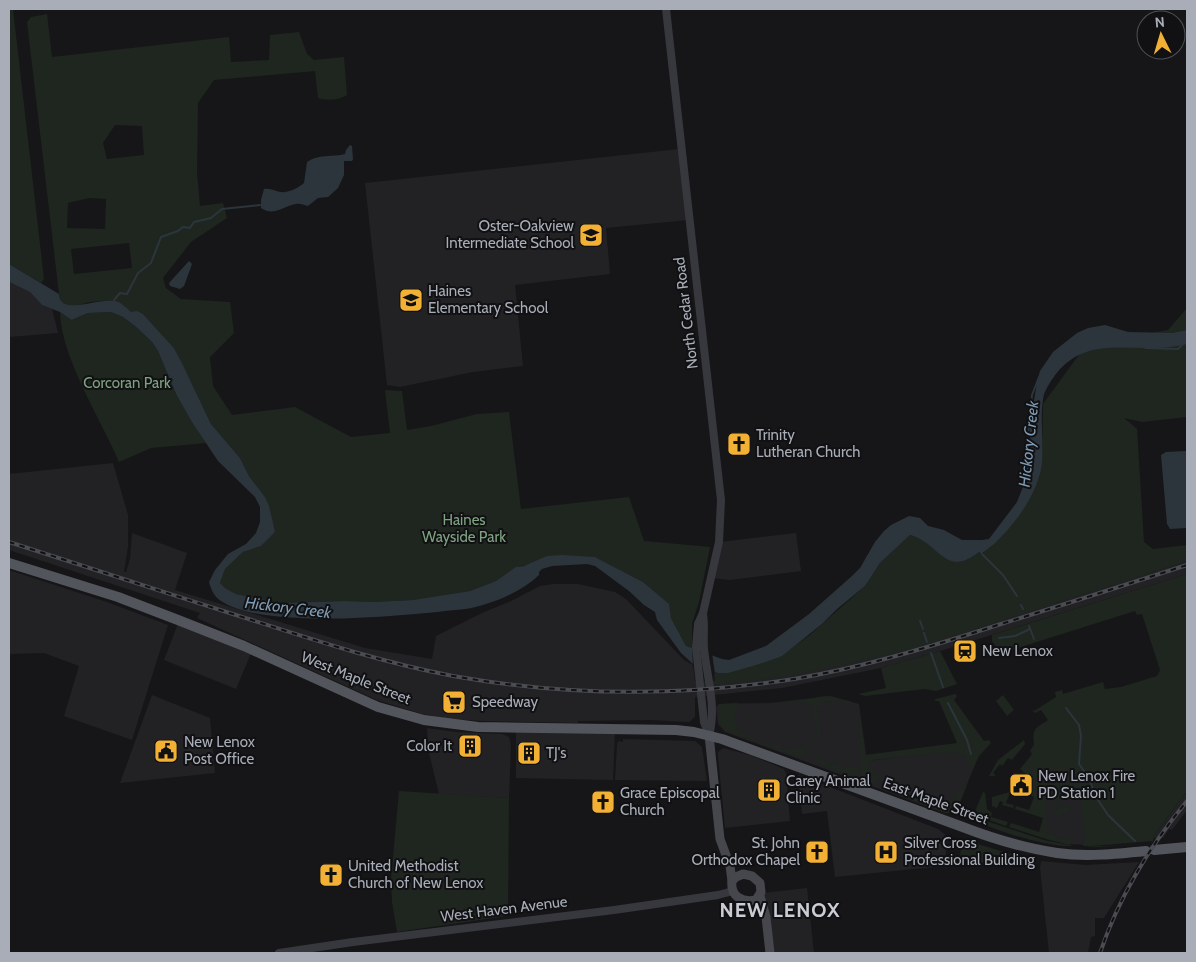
<svg xmlns="http://www.w3.org/2000/svg" width="1196" height="962" viewBox="0 0 1196 962" font-family="Cabin,sans-serif">
	<style>
		.built { fill: #222225 }
		.green { fill: #1e261f; fill-rule: evenodd }
		.water { fill: #2c353c }
		.pier { fill: #161618 }
		.lines { fill: none; stroke-linecap: round; stroke-linejoin: round }
		.stream { stroke: #2c353c; stroke-width: 2 }
		.tertiary { stroke: #37383d; stroke-width: 8 }
		.secondary { stroke: #45474d; stroke-width: 9 }
		.primary { stroke: #53555c; stroke-width: 10 }
		.rail-casing { stroke: #4a4c52; stroke-width: 4 }
		.rail { stroke: #111113; stroke-width: 2; stroke-dasharray: 5.5; stroke-linecap: butt }
		.labels { text-anchor: middle; stroke-width: 4; stroke-linejoin: round; paint-order: stroke }
		.poi-label { font-size: 15px; fill: #a8adb8; stroke: #111113; text-anchor: start }
		.street-label { font-size: 15px; fill: #a8adb8; stroke: #111113 }
		.park-label { font-size: 15px; fill: #7fa381; stroke: #111113 }
		.water-label { font-size: 16px; font-style: italic; fill: #7f9bb3; stroke: #111113 }
		.district-label { font-size: 20px; font-weight: bold; letter-spacing: 1px; fill: #c9ccd4; stroke: #111113 }
	</style>
	<rect width="100%" height="100%" fill="#161618"/>
	<g class="built">
		<path d="M679 149 688 220 606 228 610 274 515 285 523 366 473 372 400 387 387 385 365 183Z"/>
		<path d="M9 282 30 292 42 305 52 309 58 333 9 337Z"/>
		<path d="M113 463 128 515V547L124 572H126L130 559 132 533 187 553 175 590 365 648 432 659 436 636 482 613 511 601 540 586 553 584H578L615 592 626 599 684 660 693 665 695 682 715 681 930 641 1187 561V574L940 651 881 668 782 688 695 697V717L689 722 649 720 578 721V723L483 721 451 719 422 714 377 700 197 618 200 613 9 550V474Z"/>
		<path d="M796 533 801 571 730 580 711 578 719 542Z"/>
		<path d="M9 570 107 602 168 625 132 740 64 716 79 666 44 653 9 654Z"/>
		<path d="M179 621 252 651 236 689 164 660Z"/>
		<path d="M152 695 210 718 215 773 120 783Z"/>
		<path d="M831 696 859 704 867 761 955 750 967 755 976 762 958 807 952 813H945L725 732 718 724 716 707 719 704 770 703Z"/>
		<path d="M427 728 456 732 502 734 509 737 511 745 509 798 439 794 428 749Z"/>
		<path d="M516 730 615 731 613 780 516 778Z"/>
		<path d="M623 739 695 741 702 747 707 781 615 780 617 745 618 741 623 742Z"/>
		<path d="M723 748 750 755 784 769 786 774 790 821 725 828 718 756V752Z"/>
		<path d="M799 775 938 829 948 837 944 866 835 877 827 811 802 814 798 777Z"/>
		<path d="M1081 791 1087 845 1066 844 1047 839 1042 797Z"/>
		<path d="M1187 791V810L1172 830 1169 829 1163 838H1154L1155 834Z"/>
		<path d="M1041 861 1085 865 1139 862 1104 918H1095V936L1091 937 1088 953H1049L1040 868Z"/>
		<path d="M807 888 814 953H770L763 893Z"/>
	</g>
	<g class="green">
		<path d="M9 9H13L44 279 41 283 9 264Z"/>
		<path d="M47 14 52 57 229 37 231 62 269 60 270 35 299 32 307 54 314 60 344 57 347 95C340 100 326 101 318 98L315 71 214 80 198 103 197 172 200 206 223 203 227 218 191 242 163 278 166 288 181 299 230 302 234 333 210 357 213 386 232 415 295 407 351 437 390 433 385 390 402 391 407 430 431 426 477 414 509 412 521 509 629 497 644 541 710 547 699 602 692 624V649L686 646 671 618 668 604 643 582 595 557 520 566 496 581 470 591 413 600 373 602 346 601 281 603 236 594 225 588 220 583 225 569 243 552 261 546 275 532 265 497 249 476 240 458 211 424 182 363 174 348 143 314 131 312 123 305 114 300 90 302 74 306 66 305 61 302 59 294 27 22 31 17ZM115 125 142 126 144 155 107 159 103 143ZM89 198 106 199 105 229 67 228 68 203ZM129 243 132 268 74 274 71 249Z"/>
		<path d="M1187 308V417L1142 422 1124 418 1137 429 1144 542 1153 549 1187 545V561L913 649 857 662 788 676 715 685 714 671 718 673 763 663 782 655 811 634 865 586 880 563 910 535C941 543 945 579 979 552L983 554 986 549 991 547 1042 463 1043 404 1086 345 1168 330Z"/>
		<path d="M60 312 73 320 88 313 111 312 123 317 135 326 152 342 158 351 176 394 206 443 151 448 119 462C101 419 61 358 60 312Z"/>
		<path d="M1187 574V791L1155 834 1153 841 1091 846H1107L1151 843 1099 847 1083 846 1085 835 1081 803 1076 794 1060 801 1045 800V804L1049 805 1045 808 1048 835 1053 833 1057 838 1070 839V845L1046 839 1009 827 1011 823 1039 832 1043 818 1015 809 1016 806 1029 810 1034 797 1028 794C1032 783 1029 776 1020 769L1032 754 1030 751 1034 744C1032 728 1035 729 1048 720L1041 710 1035 713 1030 709 1034 711 1056 697 1055 692 1062 690 1063 694 1103 682 1105 689 1121 687 1157 676 1160 670 1142 614 1137 615 1135 611 1005 652 1006 656 1003 657 992 641V635Z"/>
		<path d="M940 651 957 684 936 691 925 689 865 696 858 694 886 688 881 668Z"/>
		<path d="M955 694 957 696 954 700 984 741 989 740 991 743 979 756 972 771H968L971 770 972 768 969 767 970 762 965 760 966 756 955 752 953 755 946 752 873 760 868 763 869 770H874L873 774 875 775 877 771 879 775 877 781H869L862 779 858 704 865 755 957 743 939 701H934L936 699Z"/>
		<path d="M1003 695 1014 710 1007 716 996 701Z"/>
		<path d="M825 696 849 701 850 704 844 705 842 700 821 702V706L816 707 819 720V739H813L817 736 816 721 814 719 811 721 815 718 814 715 815 714 813 712 810 713 815 710 813 703 809 705 805 702 780 704Z"/>
		<path d="M736 703 739 704 740 707 735 708 737 731 757 739 756 741 725 730 722 727 719 722V704Z"/>
		<path d="M1024 740 1025 744 1012 760 1008 758 1002 766 1000 764 993 773 996 775 994 776H989L998 760Z"/>
		<path d="M765 742 775 746H781L782 750 803 748 804 744 805 757C794 758 776 749 764 744Z"/>
		<path d="M823 751 825 753 820 755 821 761H825L831 765 839 764 840 769 855 767V763H857V777L846 774 817 763V756Z"/>
		<path d="M890 776 892 777 891 781 909 788 912 785V790L932 797 935 793V798L952 805 960 790H962L964 787H966L958 807 954 811 884 784 886 778Z"/>
		<path d="M884 786H885L952 813H945L888 791Z"/>
		<path d="M399 791 509 798 508 912 507 916 397 932 392 902 391 879Z"/>
		<path d="M983 792 985 793 987 809 992 813 991 817 1008 822 1006 826 986 819 977 813 976 809Z"/>
		<path d="M1010 792 1006 803 1014 805 1013 808 1002 805 1003 802 1000 801 997 808 992 806V797Z"/>
		<path d="M1069 805 1070 812 1062 813V815L1057 816 1058 824 1056 809 1059 807Z"/>
		<path d="M979 817 983 820 1044 840 1073 846C1050 848 1000 832 978 822L977 819Z"/>
		<path d="M968 841 1027 859 964 865C958 860 960 850 963 844Z"/>
	</g>
	<g class="water">
		<path d="M350 145 352 146 353 159 352 161H344V175L338 188 328 197 318 198 308 206C304 205 299 203 296 204 283 206 274 217 261 208V200L264 189C271 188 274 191 280 192 289 193 298 188 304 183L307 162C318 154 333 157 345 154L346 150Z"/>
		<path d="M189 261 192 264 184 286 180 289 170 286 169 283Z"/>
		<path d="M9 264 59 294C59 296 60 299 61 301 69 312 102 298 115 301 121 302 127 308 131 312L137 311 143 314 174 348 182 363 211 424 240 458 249 476 265 497 269 506 275 532 261 546 243 552 225 569 220 583 225 588 236 594 281 603 346 601 373 602 413 600 470 591 496 581 516 567 524 566 547 556 562 555 595 557 643 582 669 604 671 618 686 646 722 659 729 660 766 646 809 614 852 576 860 568 875 542 884 531 891 525 909 516 920 518 928 526 944 530 962 540H982L989 539 1017 502 1023 487 1030 452V425L1037 382 1040 371 1053 352 1077 333 1088 328 1105 325 1128 332 1173 333 1187 330V344C1131 358 1077 324 1044 394 1039 416 1044 440 1042 463 1038 494 1016 523 994 544 990 548 986 549 982 554L979 552C945 579 940 543 910 535L880 563 865 586 837 609 822 624 782 656 763 663 728 673H718L693 664 681 653 657 620 655 612 644 605 629 591 595 566 587 564 552 566 542 569 539 572V575C522 592 488 606 465 609 409 615 266 631 221 601 214 597 211 589 209 582L215 570 228 554 246 544 256 533 260 522V507L255 497 218 461 192 422 176 394 158 351 152 342 135 326 123 317 111 312 88 313 72 320 60 312 42 305 30 292 9 282Z"/>
		<path d="M1186 451 1187 528 1170 529 1167 524 1161 455 1166 452Z"/>
	</g>
	<path class="pier" d="M692 646 712 653 715 674 693 667Z"/>
	<g class="lines">
		<g class="stream">
			<path d="M114 300 120 293 127 294 138 273 151 263 161 237 178 231 183 227 190 228 194 222 211 218 222 209 260 205"/>
			<path d="M1141 346 1146 348 1178 349 1187 340"/>
			<path d="M1027 466V445L1032 395 1039 377"/>
			<path d="M982 554 1003 575 1017 596"/>
			<path d="M1021 605 1023 609"/>
			<path d="M920 621 923 629"/>
			<path d="M1029 626 1034 639"/>
			<path d="M924 633 927 642"/>
			<path d="M999 638 1015 636 1030 629"/>
			<path d="M931 653 943 687"/>
			<path d="M948 703 967 740 971 754"/>
			<path d="M1066 708 1079 725 1081 736 1079 764 1089 778 1096 797 1108 815 1135 841"/>
		</g>
		<g class="tertiary">
			<path d="M666 9 721 500 719 542 703 613 698 624 696 647 704 722 709 735"/>
			<path d="M703 614C705 626 703 637 704 649 707 677 717 708 709 735"/>
			<path d="M279 953 353 942 614 910 718 895 733 891"/>
		</g>
		<g class="secondary">
			<path d="M709 735 720 839 730 866 732 881"/>
			<path d="M743 874 752 876 760 883 761 892 756 900C742 903 730 896 732 881L736 877Z"/>
			<path d="M760 896 766 917 770 953"/>
		</g>
		<g class="primary">
			<path d="M9 563 118 597 178 620 244 646 378 707 424 720 478 727 676 730 694 732 722 739 960 826C991 838 1023 848 1057 853 1086 857 1116 854 1146 851"/>
			<path d="M1154 850 1187 847"/>
		</g>
		<g class="rail-casing">
			<g id="rail">
				<path d="M9 542C84 566 160 591 236 615 308 638 379 662 453 676 566 696 681 697 794 679 865 667 933 646 1001 624 1063 605 1125 585 1187 565"/>
				<path d="M1100 953C1119 897 1149 847 1187 801"/>
			</g>
		</g>
		<use href="#rail" class="rail"/>
	</g>
	<defs>
		<g id="school-square" transform="scale(1.25)"><rect x="-9" y="-9" width="18" height="18" rx="4" fill="#f2b134" stroke="#111113"/><path d="M0-5L7-2L0 1L-7-2ZM-4 1L0 2.5L4 1V4Q0 6-4 4Z" fill="#111"/></g>
		<g id="church-square" transform="scale(1.25)"><rect x="-9" y="-9" width="18" height="18" rx="4" fill="#f2b134" stroke="#111113"/><path d="M-1.2-6h2.4v3.5h3.3v2.4h-3.3V6h-2.4V-.1h-3.3v-2.4h3.3Z" fill="#111"/></g>
		<g id="station-square" transform="scale(1.25)"><rect x="-9" y="-9" width="18" height="18" rx="4" fill="#f2b134" stroke="#111113"/><path d="M-3-6H3Q5-6 5-4V2Q5 4 3 4L4.5 6H3L1.5 4h-3L-3 6H-4.5L-3 4Q-5 4-5 2V-4Q-5-6-3-6ZM-3.5-4v3h7v-3ZM-3.5 1v1.5H-2V1ZM2 1v1.5H3.5V1Z" fill="#111"/></g>
		<g id="supermarket-square" transform="scale(1.25)"><rect x="-9" y="-9" width="18" height="18" rx="4" fill="#f2b134" stroke="#111113"/><path d="M-6-5.5h2.5l.6 2H6L4.5 2H-2.5L-4.4-4H-6ZM-1.5 3.2a1.3 1.3 0 1 0 .1 0ZM3 3.2a1.3 1.3 0 1 0 .1 0Z" fill="#111"/></g>
		<g id="building-square" transform="scale(1.25)"><rect x="-9" y="-9" width="18" height="18" rx="4" fill="#f2b134" stroke="#111113"/><path d="M-4-6H4V6H1V3H-1V6H-4ZM-2.5-4.3h1.7v1.8h-1.7ZM.8-4.3h1.7v1.8H.8ZM-2.5-1h1.7V.8h-1.7ZM.8-1h1.7V.8H.8Z" fill="#111"/></g>
		<g id="civic-square" transform="scale(1.25)"><rect x="-9" y="-9" width="18" height="18" rx="4" fill="#f2b134" stroke="#111113"/><path d="M-.6-6.5H3V-4.5H.6V-3L4-1V1h2V6H-6V1h2V-1L-.6-3ZM-1.2 2.5V6h2.4V2.5Z" fill="#111"/></g>
		<g id="hospital-square" transform="scale(1.25)"><rect x="-9" y="-9" width="18" height="18" rx="4" fill="#f2b134" stroke="#111113"/><path d="M-5-5h3v3.5h4V-5h3V5h-3V1.5h-4V5h-3Z" fill="#111"/></g>
	</defs>
	<g fill-rule="evenodd">
		<use href="#school-square" x="591" y="235"/>
		<use href="#school-square" x="411" y="300"/>
		<use href="#church-square" x="739" y="444"/>
		<use href="#station-square" x="965" y="651"/>
		<use href="#supermarket-square" x="454" y="702"/>
		<use href="#building-square" x="470" y="746"/>
		<use href="#civic-square" x="166" y="751"/>
		<use href="#building-square" x="529" y="753"/>
		<use href="#civic-square" x="1021" y="785"/>
		<use href="#building-square" x="769" y="790"/>
		<use href="#church-square" x="603" y="802"/>
		<use href="#church-square" x="817" y="852"/>
		<use href="#hospital-square" x="886" y="852"/>
		<use href="#church-square" x="331" y="875"/>
	</g>
	<g class="labels">
		<g class="poi-label">
			<text x="574" y="231" text-anchor="end">Oster-Oakview<tspan x="574" dy="17">Intermediate School</tspan></text>
			<text x="428" y="296">Haines<tspan x="428" dy="17">Elementary School</tspan></text>
			<text x="756" y="440">Trinity<tspan x="756" dy="17">Lutheran Church</tspan></text>
			<text x="982" y="656">New Lenox</text>
			<text x="472" y="707">Speedway</text>
			<text x="184" y="747">New Lenox<tspan x="184" dy="17">Post Office</tspan></text>
			<text x="452" y="751" text-anchor="end">Color It</text>
			<text x="546" y="758">TJ's</text>
			<text x="1038" y="781">New Lenox Fire<tspan x="1038" dy="17">PD Station 1</tspan></text>
			<text x="786" y="786">Carey Animal<tspan x="786" dy="17">Clinic</tspan></text>
			<text x="620" y="798">Grace Episcopal<tspan x="620" dy="17">Church</tspan></text>
			<text x="800" y="848" text-anchor="end">St. John<tspan x="800" dy="17">Orthodox Chapel</tspan></text>
			<text x="904" y="848">Silver Cross<tspan x="904" dy="17">Professional Building</tspan></text>
			<text x="348" y="871">United Methodist<tspan x="348" dy="17">Church of New Lenox</tspan></text>
		</g>
		<g class="street-label">
			<text transform="translate(686 313) rotate(-97)" y="5">North Cedar Road</text>
			<text transform="translate(356 678) rotate(22)" y="5">West Maple Street</text>
			<text transform="translate(936 801) rotate(20)" y="5">East Maple Street</text>
			<text transform="translate(504 909) rotate(-7)" y="5">West Haven Avenue</text>
		</g>
		<g class="park-label">
			<text x="127" y="388">Corcoran Park</text>
			<text x="464" y="525">Haines<tspan x="464" dy="17">Wayside Park</tspan></text>
		</g>
		<g class="water-label">
			<text transform="translate(1028 444) rotate(-84)" y="6">Hickory Creek</text>
			<text transform="translate(288 607) rotate(7)" y="6">Hickory Creek</text>
		</g>
		<g class="district-label">
			<text x="780" y="917">NEW LENOX</text>
		</g>
	</g>
	<rect width="1196" height="962" fill="none" stroke="#a8adb8" stroke-width="20"/>
	<g transform="translate(1161 35) rotate(355)"><circle r="24" fill="#111113" stroke="#4d4f55"/>
	<path d="M0-4L9 19L0 12L-9 19Z" fill="#f2b134"/>
	<text y="-8" font-size="14" font-weight="bold" text-anchor="middle" fill="#a8adb8">N</text>
	</g>
</svg>
